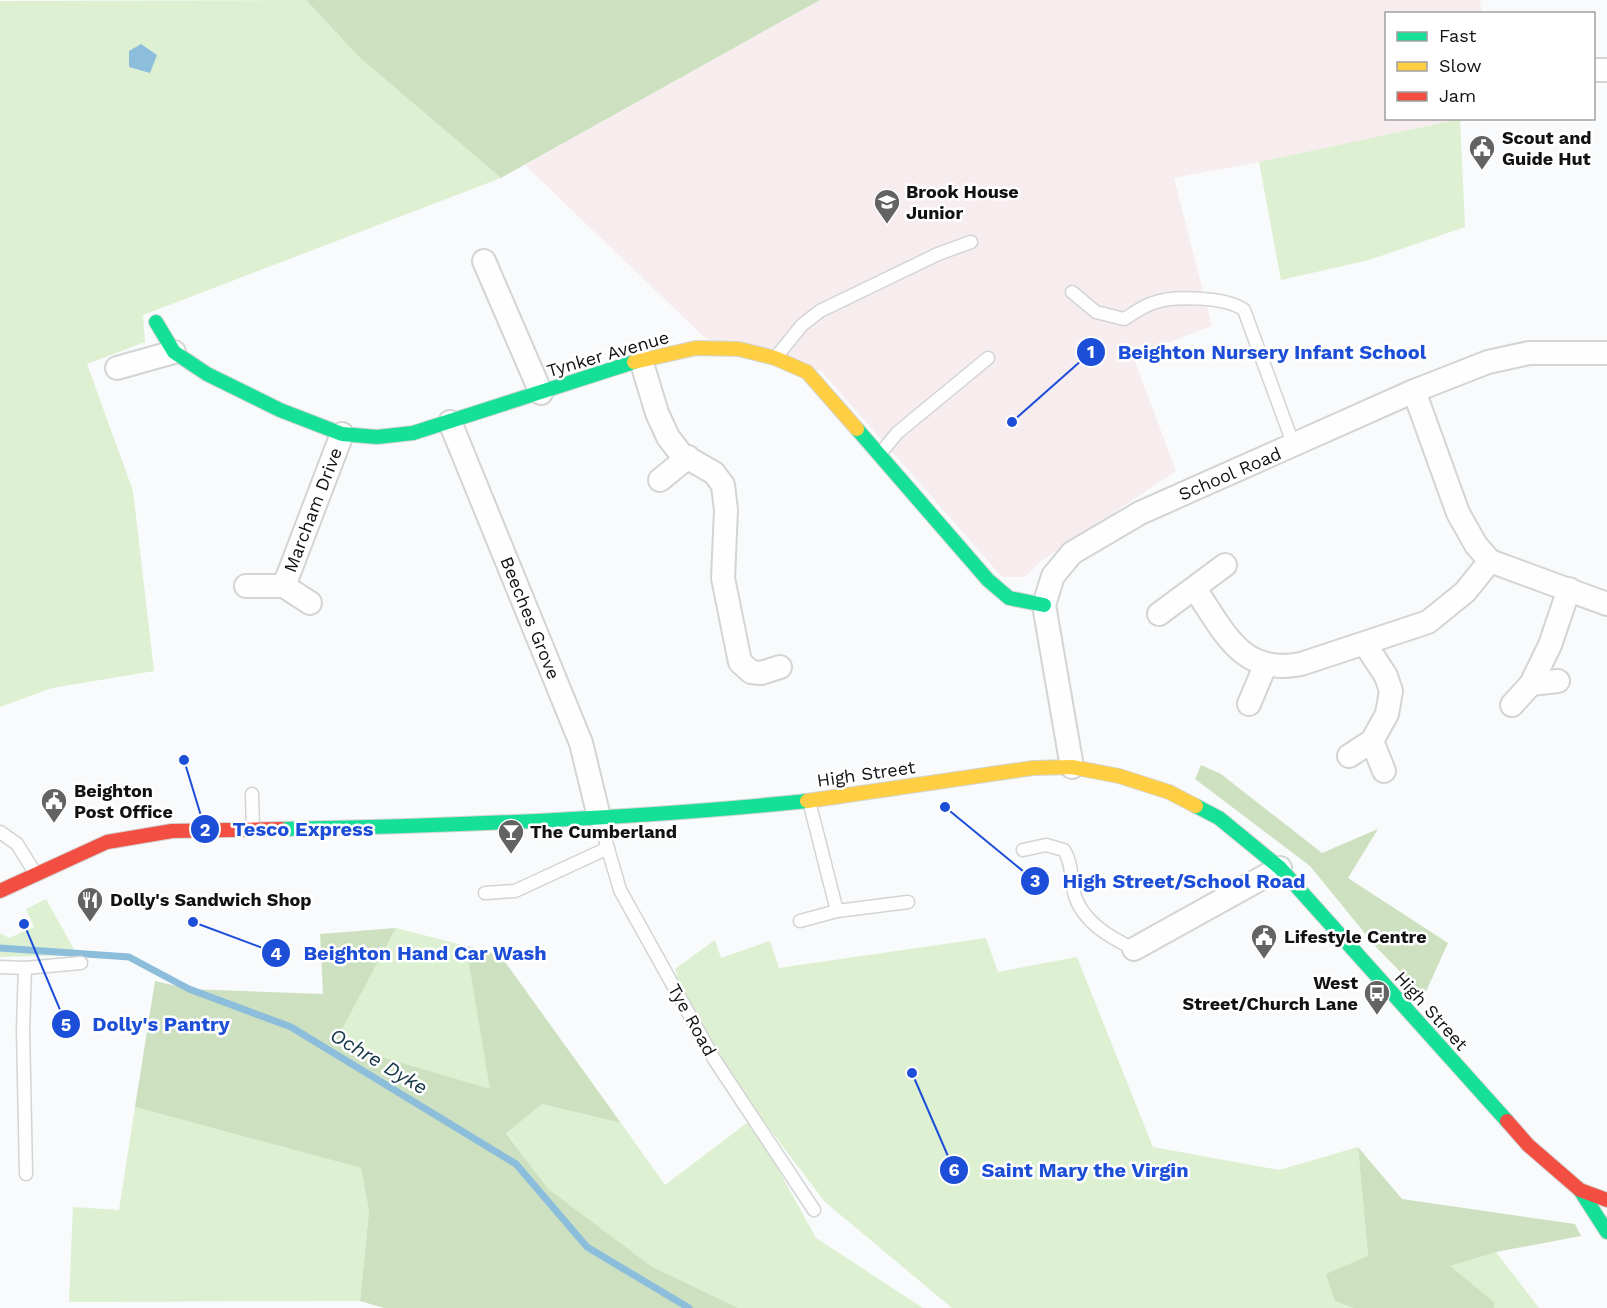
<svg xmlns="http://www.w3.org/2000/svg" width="1607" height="1308" viewBox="0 0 1607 1308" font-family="'Work Sans',sans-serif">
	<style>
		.education { fill: #f7edef }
		.green { fill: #ddf0d1 }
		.forest { fill: #cde1c0 }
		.water { fill: #8cbedc }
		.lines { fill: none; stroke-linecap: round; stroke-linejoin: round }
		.stream { stroke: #8cbedc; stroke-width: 7 }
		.lane-casing { stroke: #d3d4d4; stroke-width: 15 }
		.street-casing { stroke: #d3d4d4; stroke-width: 26 }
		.fast-casing { stroke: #d3d4d4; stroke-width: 16 }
		.slow-casing { stroke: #d3d4d4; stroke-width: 16 }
		.jam-casing { stroke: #d3d4d4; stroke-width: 16 }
		.lane { stroke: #fefefe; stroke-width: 12 }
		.street { stroke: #fefefe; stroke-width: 22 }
		.fast { stroke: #16e098; stroke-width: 14 }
		.slow { stroke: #ffcf43; stroke-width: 14 }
		.jam { stroke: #f24e42; stroke-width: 14 }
		.labels { text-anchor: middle; stroke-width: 5; stroke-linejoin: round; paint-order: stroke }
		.poi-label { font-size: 18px; font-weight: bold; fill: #121213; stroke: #fff; text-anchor: start }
		.street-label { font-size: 18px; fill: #121213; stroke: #fff }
		.water-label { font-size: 20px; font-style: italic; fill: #143546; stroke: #fff }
		.leader { fill: none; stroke: #1d4ed8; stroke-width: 2 }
		.callout-dot { fill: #1d4ed8; stroke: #fff; stroke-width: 2 }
		.mark-label { font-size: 18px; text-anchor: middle; font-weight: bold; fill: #fff }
		.callout-label { font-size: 20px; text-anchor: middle; font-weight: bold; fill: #1d4ed8; stroke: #fff; stroke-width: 5; stroke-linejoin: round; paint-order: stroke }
	</style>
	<rect width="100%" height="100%" fill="#f9fafb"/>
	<path class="education" d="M820 0H1480L1482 13 1386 14V118L1458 119 1319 151 1174 178 1212 326 1133 356 1176 471 1040 562 1025 577H1002L822 372 705 338 525 165Z"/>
	<g class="green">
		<path d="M306 0 359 57 501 178 143 315 145 342 87 364 133 491 154 671 52 688 0 707V1Z"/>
		<path d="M1460 119 1465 227 1369 260 1281 280 1259 162Z"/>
		<path d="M46 899 77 955 0 957V933L9 938 34 927 26 909Z"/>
		<path d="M396 928 466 946 491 1090 365 1052 341 1030Z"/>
		<path d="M986 938 998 972 1077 957 1153 1147 1279 1170 1358 1147 1368 1256 1335 1301 1353 1308H952L825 1202 759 1115 687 1007 675 969 715 940 721 958 770 941 779 968Z"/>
		<path d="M542 1104 621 1123 665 1185 751 1120 816 1238 923 1308H738L651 1266 547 1189 506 1132Z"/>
		<path d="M135 1107 361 1168 369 1211 360 1301 69 1302 73 1207 119 1210Z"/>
		<path d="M1496 1252 1539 1308H1494V1302L1449 1266Z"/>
	</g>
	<g class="forest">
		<path d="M306 0H820L501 178 359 57Z"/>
		<path d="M1201 765 1221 774 1322 853 1378 829 1348 878 1448 943 1424 996 1376 947 1310 866 1195 779Z"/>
		<path d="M396 928 341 1031 365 1052 490 1089 466 946 500 955 621 1123 542 1104 506 1133 548 1189 651 1266 738 1308H384L360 1301 369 1211 361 1168 135 1107 155 981 189 989 323 994 320 934Z"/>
		<path d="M1358 1147 1402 1199 1575 1224 1581 1236 1496 1252 1450 1266 1494 1302V1308H1353L1335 1301 1326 1274 1368 1256Z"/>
	</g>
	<path class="water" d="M141 44 157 55 150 73 129 67V51Z"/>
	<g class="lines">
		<path class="stream" d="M0 948 129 957 189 989 291 1027 516 1164 587 1247 689 1308"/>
		<g class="lane-casing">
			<g id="lane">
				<path d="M1072 292 1096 312 1124 319C1133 314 1143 306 1153 303 1173 295 1227 297 1244 310L1294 446"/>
				<path d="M776 357 802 325 820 311 938 254 971 242"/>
				<path d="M880 454 897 433 988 358"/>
				<path d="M252 794 253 829"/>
				<path d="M809 801 837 911"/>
				<path d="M599 818 620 890 714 1059 814 1210"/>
				<path d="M0 832 17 844 35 873"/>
				<path d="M1023 850 1046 845 1064 850C1073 864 1070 880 1075 896 1083 922 1111 938 1134 949"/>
				<path d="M485 893 515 891 608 848"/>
				<path d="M800 921 837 911 908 902"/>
				<path d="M0 967 25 968 81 963"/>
				<path d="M25 968 23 1029 26 1174"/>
			</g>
		</g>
		<g class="street-casing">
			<g id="street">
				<path d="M1594 70H1607"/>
				<path d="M484 261 541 393"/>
				<path d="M641 360 657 413 668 437 681 454 714 473 723 485 726 510 723 578 740 662 751 672 761 673 780 667"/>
				<path d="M117 368 174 352"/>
				<path d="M1414 391 1458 513 1476 545 1490 561 1607 604"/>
				<path d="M450 422 581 743 599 817"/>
				<path d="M660 480 688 457"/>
				<path d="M246 586H284L342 434"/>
				<path d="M284 586 310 603"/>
				<path d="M1195 589C1224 631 1241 676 1301 664L1428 622 1465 592 1490 561"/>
				<path d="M1159 614 1225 565"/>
				<path d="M1531 684 1558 681"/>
				<path d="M1249 704 1265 666"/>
				<path d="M1512 705 1531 684 1550 645 1569 589"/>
				<path d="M1372 741 1384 771"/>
				<path d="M1349 756 1372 741 1387 714 1391 691 1386 676 1365 644"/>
				<path d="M1072 767 1044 605 1053 576 1072 553 1140 513 1414 391 1488 362 1529 353H1607"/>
				<path d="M1134 949 1280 868"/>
			</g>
		</g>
		<g class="fast-casing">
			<g id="fast">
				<path d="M156 322 174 352 207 374 280 410 342 434 377 437 413 433 634 362"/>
				<path d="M857 429 988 580 1009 598 1044 605"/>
				<path d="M1196 806 1219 818 1280 868 1507 1121"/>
				<path d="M281 829C456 826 633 819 807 801"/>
				<path d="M1580 1190 1607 1232"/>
			</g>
		</g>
		<g class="slow-casing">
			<g id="slow">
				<path d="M634 362 696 348 739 349 775 358 807 372 857 429"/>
				<path d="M807 801 1033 768 1072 767 1119 776 1169 792 1196 806"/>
			</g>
		</g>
		<g class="jam-casing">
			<g id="jam">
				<path d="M0 891 107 842 172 831 281 829"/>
				<path d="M1507 1121 1528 1145 1580 1190 1607 1200"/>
			</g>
		</g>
		<use href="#lane" class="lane"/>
		<use href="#street" class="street"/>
		<use href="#fast" class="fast"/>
		<use href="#slow" class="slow"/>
		<use href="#jam" class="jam"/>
	</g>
	<defs>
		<g id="civic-pin" transform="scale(1.35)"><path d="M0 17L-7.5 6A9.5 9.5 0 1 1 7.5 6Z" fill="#636364" stroke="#fff"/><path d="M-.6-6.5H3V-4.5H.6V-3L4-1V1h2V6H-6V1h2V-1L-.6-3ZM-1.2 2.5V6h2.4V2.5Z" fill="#fff"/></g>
		<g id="school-pin" transform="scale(1.35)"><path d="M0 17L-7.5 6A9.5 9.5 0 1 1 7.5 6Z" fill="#636364" stroke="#fff"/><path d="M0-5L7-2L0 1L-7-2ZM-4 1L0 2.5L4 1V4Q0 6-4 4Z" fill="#fff"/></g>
		<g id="bar-pin" transform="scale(1.35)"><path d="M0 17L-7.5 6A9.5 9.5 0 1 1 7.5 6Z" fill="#636364" stroke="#fff"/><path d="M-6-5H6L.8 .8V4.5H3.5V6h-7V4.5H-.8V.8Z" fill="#fff"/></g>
		<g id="restaurant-pin" transform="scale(1.35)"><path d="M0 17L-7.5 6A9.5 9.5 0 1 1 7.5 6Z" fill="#636364" stroke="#fff"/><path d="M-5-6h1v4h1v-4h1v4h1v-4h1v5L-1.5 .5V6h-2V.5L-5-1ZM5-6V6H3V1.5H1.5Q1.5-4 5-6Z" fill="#fff"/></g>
		<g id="bus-pin" transform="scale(1.35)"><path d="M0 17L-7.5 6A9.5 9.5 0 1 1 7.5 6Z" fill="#636364" stroke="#fff"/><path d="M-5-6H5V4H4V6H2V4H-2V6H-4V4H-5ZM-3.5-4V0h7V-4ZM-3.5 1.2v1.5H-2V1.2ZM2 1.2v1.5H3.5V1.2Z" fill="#fff"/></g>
	</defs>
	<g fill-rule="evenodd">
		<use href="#civic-pin" x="1482" y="148"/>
		<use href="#school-pin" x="887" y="202"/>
		<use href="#civic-pin" x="54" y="801"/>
		<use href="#bar-pin" x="511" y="832"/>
		<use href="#restaurant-pin" x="90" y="900"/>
		<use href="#civic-pin" x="1264" y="937"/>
		<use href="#bus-pin" x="1377" y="993"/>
	</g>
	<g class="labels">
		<g class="poi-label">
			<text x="1502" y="144">Scout and<tspan x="1502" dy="21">Guide Hut</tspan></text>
			<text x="906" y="198">Brook House<tspan x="906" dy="21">Junior</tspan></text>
			<text x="74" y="797">Beighton<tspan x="74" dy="21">Post Office</tspan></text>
			<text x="530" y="838">The Cumberland</text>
			<text x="110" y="906">Dolly's Sandwich Shop</text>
			<text x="1284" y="943">Lifestyle Centre</text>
			<text x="1358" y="989" text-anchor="end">West<tspan x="1358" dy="21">Street/Church Lane</tspan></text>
		</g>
		<g class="street-label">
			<text transform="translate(608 354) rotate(-16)" y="6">Tynker Avenue</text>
			<text transform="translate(1230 474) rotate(-23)" y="6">School Road</text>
			<text transform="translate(313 510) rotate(-69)" y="6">Marcham Drive</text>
			<text transform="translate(530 618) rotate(68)" y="6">Beeches Grove</text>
			<text transform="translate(866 774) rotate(-8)" y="6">High Street</text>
			<text transform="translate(1431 1011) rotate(48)" y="6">High Street</text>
			<text transform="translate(692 1020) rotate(61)" y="6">Tye Road</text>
		</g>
		<g class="water-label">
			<text transform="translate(379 1061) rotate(31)" y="7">Ochre Dyke</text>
		</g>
	</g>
	<path class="leader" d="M1012 422L1091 352M184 760L205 829M945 807L1035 881M193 922L276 953M24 924L66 1024M912 1073L954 1170"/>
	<g class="callout-dot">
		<circle cx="1012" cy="422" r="6"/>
		<circle cx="184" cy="760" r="6"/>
		<circle cx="945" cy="807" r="6"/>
		<circle cx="193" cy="922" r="6"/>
		<circle cx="24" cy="924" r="6"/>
		<circle cx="912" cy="1073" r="6"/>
		<circle cx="1091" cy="352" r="15"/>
		<circle cx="205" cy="829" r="15"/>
		<circle cx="1035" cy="881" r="15"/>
		<circle cx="276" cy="953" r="15"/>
		<circle cx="66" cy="1024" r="15"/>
		<circle cx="954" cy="1170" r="15"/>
	</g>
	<g class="mark-label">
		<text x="1091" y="358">1</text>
		<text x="205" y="836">2</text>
		<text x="1035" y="887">3</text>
		<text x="276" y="960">4</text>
		<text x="66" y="1031">5</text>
		<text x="954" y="1176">6</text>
	</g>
	<g class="callout-label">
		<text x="1272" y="359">Beighton Nursery Infant School</text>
		<text x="303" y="836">Tesco Express</text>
		<text x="1184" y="888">High Street/School Road</text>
		<text x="425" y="960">Beighton Hand Car Wash</text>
		<text x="161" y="1031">Dolly's Pantry</text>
		<text x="1085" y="1177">Saint Mary the Virgin</text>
	</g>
	<rect x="1385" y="12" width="210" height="108" fill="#ffffff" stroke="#a0a0a1" stroke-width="1.5"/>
	<rect x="1397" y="32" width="30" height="9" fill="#16e098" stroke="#a0a0a1" stroke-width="1.5"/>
	<text x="1439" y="42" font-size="18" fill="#121213">Fast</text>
	<rect x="1397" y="62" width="30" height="9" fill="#ffcf43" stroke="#a0a0a1" stroke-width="1.5"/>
	<text x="1439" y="72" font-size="18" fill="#121213">Slow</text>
	<rect x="1397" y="92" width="30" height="9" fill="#f24e42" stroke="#a0a0a1" stroke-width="1.5"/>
	<text x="1439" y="102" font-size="18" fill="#121213">Jam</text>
</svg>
